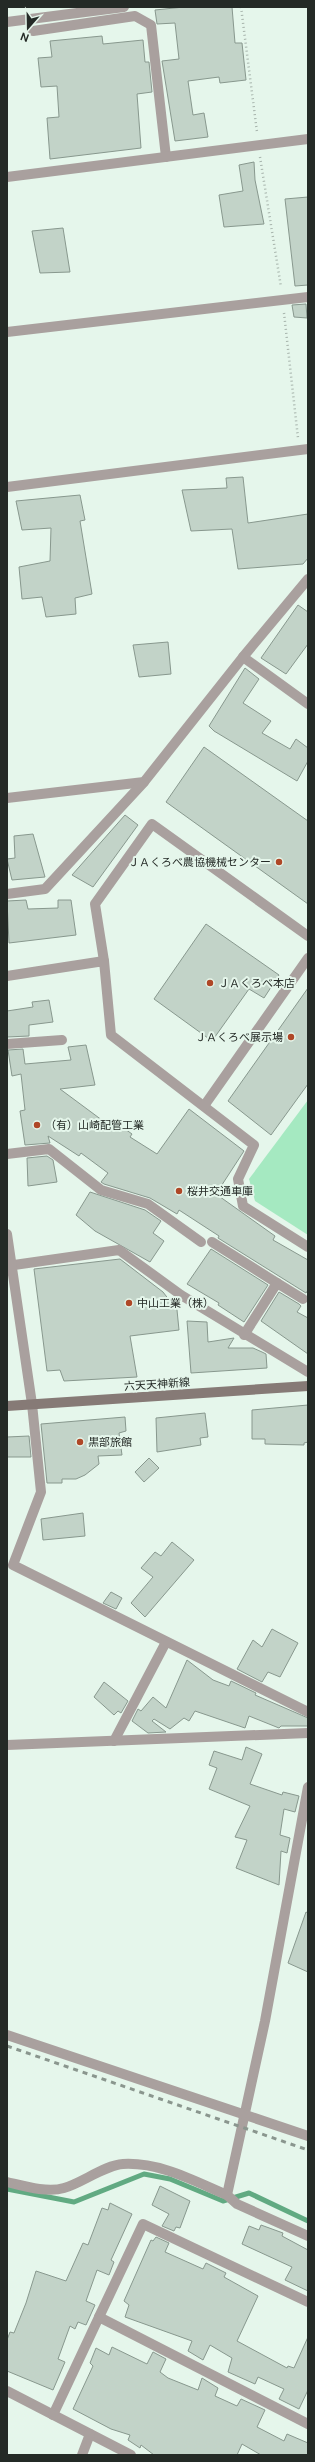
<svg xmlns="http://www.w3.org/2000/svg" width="315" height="2462" viewBox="0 0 315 2462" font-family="'DM Sans','Noto Sans JP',sans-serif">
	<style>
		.green { fill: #a5e9c1 }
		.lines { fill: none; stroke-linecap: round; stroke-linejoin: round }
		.stream { stroke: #61aa82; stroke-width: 5 }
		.building { fill: #c2d3c8; stroke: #88988e }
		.path { stroke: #a7b4ac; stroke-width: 2.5; stroke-dasharray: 1 3; stroke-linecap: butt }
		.minor { stroke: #a9a09e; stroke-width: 10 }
		.tertiary { stroke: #a9a09e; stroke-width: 10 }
		.secondary { stroke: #867a76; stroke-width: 10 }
		.rail { stroke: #8a968e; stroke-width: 3; stroke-dasharray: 5 5; stroke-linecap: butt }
		.poi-dot { fill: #af4727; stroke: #e5f6eb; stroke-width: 1.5 }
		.labels { text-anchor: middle; stroke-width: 4; stroke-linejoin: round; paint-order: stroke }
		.poi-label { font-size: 11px; fill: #242a26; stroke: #e5f6eb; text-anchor: start }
		.street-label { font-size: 11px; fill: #242a26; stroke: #e5f6eb }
	</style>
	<rect width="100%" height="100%" fill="#e5f6eb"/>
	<path class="green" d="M308 1100V1235L255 1201 249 1179Z"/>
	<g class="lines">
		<path class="stream" d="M7 2189 74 2202 144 2174 170 2179 223 2201 249 2193 308 2221"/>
	</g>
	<g class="building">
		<path d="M184 7H232L235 43H242L246 80 220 83 219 77 188 81 193 115 204 113 208 137 175 141 162 61 179 59 175 23 157 24 155 10Z"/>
		<path d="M102 36 103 44 143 40 145 62H149L152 92 137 94 141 148 50 159 47 118 59 117 57 86 41 87 38 58 52 57 50 41Z"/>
		<path d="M254 162 255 180 264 224 224 227 219 195 243 191 239 165Z"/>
		<path d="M308 197V285L295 286 285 199Z"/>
		<path d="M63 228 70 272 40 273 32 231Z"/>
		<path d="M306 304 307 318 294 317 292 305Z"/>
		<path d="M243 477 248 523 308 514V558L303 564 238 569 232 529 191 531 182 490 227 488 226 478Z"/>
		<path d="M80 495 85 520 80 521 92 594 75 598 76 614 46 617 42 597 22 599 19 567 50 561 51 528 22 530 16 501Z"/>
		<path d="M298 605 308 612V644L286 674 261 658Z"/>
		<path d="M168 642 171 674 139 677 133 645Z"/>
		<path d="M245 668 259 679 243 703 271 721 262 733 290 749 296 739 308 748V761L297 781 214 731 209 726Z"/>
		<path d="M204 747 308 821V904L166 802Z"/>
		<path d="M125 815 138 825 93 887 72 875Z"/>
		<path d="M33 834 45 877 12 880 7 859 15 858 14 836Z"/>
		<path d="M26 900 28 909 58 908V900H71L76 935 9 943 7 901Z"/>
		<path d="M206 924 279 975 264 998 249 989 212 1041 154 999Z"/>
		<path d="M308 988V1084L271 1135 228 1101Z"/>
		<path d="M49 1000 53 1022 29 1025V1036L7 1037V1011L33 1007 32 1002Z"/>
		<path d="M86 1045 95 1085 60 1089 114 1129 118 1124 132 1134 130 1137 157 1154 189 1109 244 1151 216 1194 275 1236 273 1240 308 1260V1290L306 1293 218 1238 219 1236 179 1210 177 1214 150 1198 104 1184 101 1182 108 1173 81 1153 79 1156 48 1136 50 1143 25 1145 20 1111 25 1110 21 1074 12 1076 8 1050 23 1049 25 1064 71 1060 68 1047Z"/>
		<path d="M47 1156 53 1160 57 1182 28 1186 27 1158Z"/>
		<path d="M90 1192 145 1210 161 1221 153 1233 164 1241 150 1262 95 1231 76 1215Z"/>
		<path d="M211 1249 268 1285 244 1322 218 1305 219 1303 187 1284Z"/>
		<path d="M120 1259 163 1292 177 1310 179 1330 130 1336 137 1377 64 1381 60 1370 47 1371 34 1269Z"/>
		<path d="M279 1292 299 1304 301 1306 297 1312 308 1318V1354L261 1321Z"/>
		<path d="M187 1321 207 1322 208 1342 234 1338 228 1348H253L262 1352 266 1354 267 1368 191 1373Z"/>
		<path d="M308 1405V1442L304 1443V1445L265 1444V1439H252V1410Z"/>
		<path d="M205 1413 208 1437 200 1438 201 1445 157 1452 156 1418Z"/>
		<path d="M125 1417 126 1431 119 1433 122 1455 98 1456 99 1464 85 1475 76 1479H62V1483H47L41 1424Z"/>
		<path d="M29 1436 31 1457H7V1437Z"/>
		<path d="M149 1458 159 1468 144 1482 135 1472Z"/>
		<path d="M83 1513 85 1536 43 1540 41 1519Z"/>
		<path d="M172 1542 194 1560 145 1617 131 1603 153 1577 141 1568 155 1552 161 1556Z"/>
		<path d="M111 1592 122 1598 116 1609 103 1603Z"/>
		<path d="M272 1629 298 1643 280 1677 268 1672 262 1682 237 1669 253 1640 262 1647Z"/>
		<path d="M187 1660 213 1680 229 1686 231 1681 256 1693 255 1695 308 1718V1726H281L279 1728 249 1716 245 1728 195 1711 189 1721 184 1718 170 1729 154 1719 152 1721 166 1732 148 1733 132 1721 138 1709 141 1711 153 1697 166 1708Z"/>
		<path d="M104 1682 128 1701 121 1713 118 1711 114 1715 94 1697Z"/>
		<path d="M246 1747 262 1754 250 1784 282 1795 283 1792 299 1796 295 1812 284 1809 280 1835 290 1838 287 1853 281 1851 279 1885 236 1868 247 1840 235 1837 250 1806 209 1789 217 1768 209 1765 214 1751 242 1760Z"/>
		<path d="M306 1912 308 1913V1972L288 1963Z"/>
		<path d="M160 2186 190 2201 180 2228 176 2227 174 2231 162 2226 169 2214 152 2205Z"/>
		<path d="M110 2203 132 2214 111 2260 114 2262 109 2275 97 2270 86 2301 95 2305 86 2325 78 2322 75 2329 70 2326 58 2359 65 2362 53 2390 7 2371V2340L10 2332 14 2333 26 2303 36 2271 66 2281 83 2243 88 2245 102 2208 108 2210Z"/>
		<path d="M261 2225 283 2233 282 2236 308 2250V2291L285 2280 292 2267 242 2244 249 2226 259 2230Z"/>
		<path d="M156 2237 169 2243 165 2252 203 2269 206 2263 226 2273 224 2277 258 2296 237 2341 287 2368 288 2366 294 2368 308 2337V2390L299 2409 279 2399 284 2389 258 2377 255 2384 228 2372 232 2358 210 2345 203 2360 188 2351 192 2341 125 2317 129 2305 124 2301 151 2240 153 2241Z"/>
		<path d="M112 2347 147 2364 153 2352 166 2359 160 2372 168 2378 198 2390 202 2378 218 2388 215 2396 237 2406 241 2399 265 2410 257 2427 284 2441 287 2434 308 2443V2455H261L242 2444 237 2455H154L141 2445 140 2448 128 2440 130 2435 111 2429 73 2409 93 2366 90 2363 96 2348 109 2355Z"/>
	</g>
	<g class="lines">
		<g class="path">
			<path d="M241 7 257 132"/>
			<path d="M260 157 281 287"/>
			<path d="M284 313 298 438"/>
		</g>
		<g class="minor">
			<path d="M7 22 124 7"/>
			<path d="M33 31 135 16 151 25 166 157"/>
			<path d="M7 177 308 139"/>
			<path d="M7 332 308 297"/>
			<path d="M243 657 308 704"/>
			<path d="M7 798 144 782 243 657 308 579"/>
			<path d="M7 894 45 889 144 782"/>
			<path d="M104 961 95 904 152 824 308 936"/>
			<path d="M7 976 104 961 111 1035 254 1145 238 1179 243 1206 308 1247"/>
			<path d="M7 1044 62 1040"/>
			<path d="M204 1106 308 958"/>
			<path d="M7 1154 49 1149 101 1190 148 1204 201 1242"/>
			<path d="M212 1242 277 1283"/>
			<path d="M7 1266 119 1250 181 1295 308 1372"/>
			<path d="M244 1335 277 1283 303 1299"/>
			<path d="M32 1404 41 1492 13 1565 308 1712"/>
			<path d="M114 1741 166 1642"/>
			<path d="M7 1745 308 1733"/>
			<path d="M308 1787 265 2021 227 2195 237 2204 308 2236"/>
			<path d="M7 2035 308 2136"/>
			<path d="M7 2182C24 2186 47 2193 64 2188 82 2183 105 2165 123 2164 160 2162 194 2181 227 2195"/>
			<path d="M99 2317 143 2224 308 2302"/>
			<path d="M7 2391 131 2455"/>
			<path d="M53 2415 99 2317 308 2424"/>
			<path d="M82 2455 90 2434"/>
		</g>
		<g class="tertiary">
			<path d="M7 487 308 449"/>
			<path d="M7 1234 32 1404"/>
		</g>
		<path class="secondary" d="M7 1406 308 1386"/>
		<path class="rail" d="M7 2046 308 2150"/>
	</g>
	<g class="poi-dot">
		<circle cx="279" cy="862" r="4"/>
		<circle cx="210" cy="983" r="4"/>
		<circle cx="291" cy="1037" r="4"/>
		<circle cx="37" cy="1125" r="4"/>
		<circle cx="179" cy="1191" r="4"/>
		<circle cx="129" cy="1303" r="4"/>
		<circle cx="80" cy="1442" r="4"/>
	</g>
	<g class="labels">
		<g class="poi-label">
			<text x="271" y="866" text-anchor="end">ＪＡくろべ農協機械センター</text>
			<text x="218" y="987">ＪＡくろべ本店</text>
			<text x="283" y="1041" text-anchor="end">ＪＡくろべ展示場</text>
			<text x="45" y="1129">（有）山崎配管工業</text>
			<text x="187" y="1195">桜井交通車庫</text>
			<text x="137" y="1307">中山工業（株）</text>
			<text x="88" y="1446">黒部旅館</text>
		</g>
		<g class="street-label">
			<text transform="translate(157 1384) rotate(-4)" y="4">六天天神新線</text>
		</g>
	</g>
	<rect width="315" height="2462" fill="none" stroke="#242a26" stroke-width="16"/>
	<g transform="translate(28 28) rotate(200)" stroke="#e5f6eb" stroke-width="3" paint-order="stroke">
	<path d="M0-3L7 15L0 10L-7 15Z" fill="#242a26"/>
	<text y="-6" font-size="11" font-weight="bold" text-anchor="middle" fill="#242a26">N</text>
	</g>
</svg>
